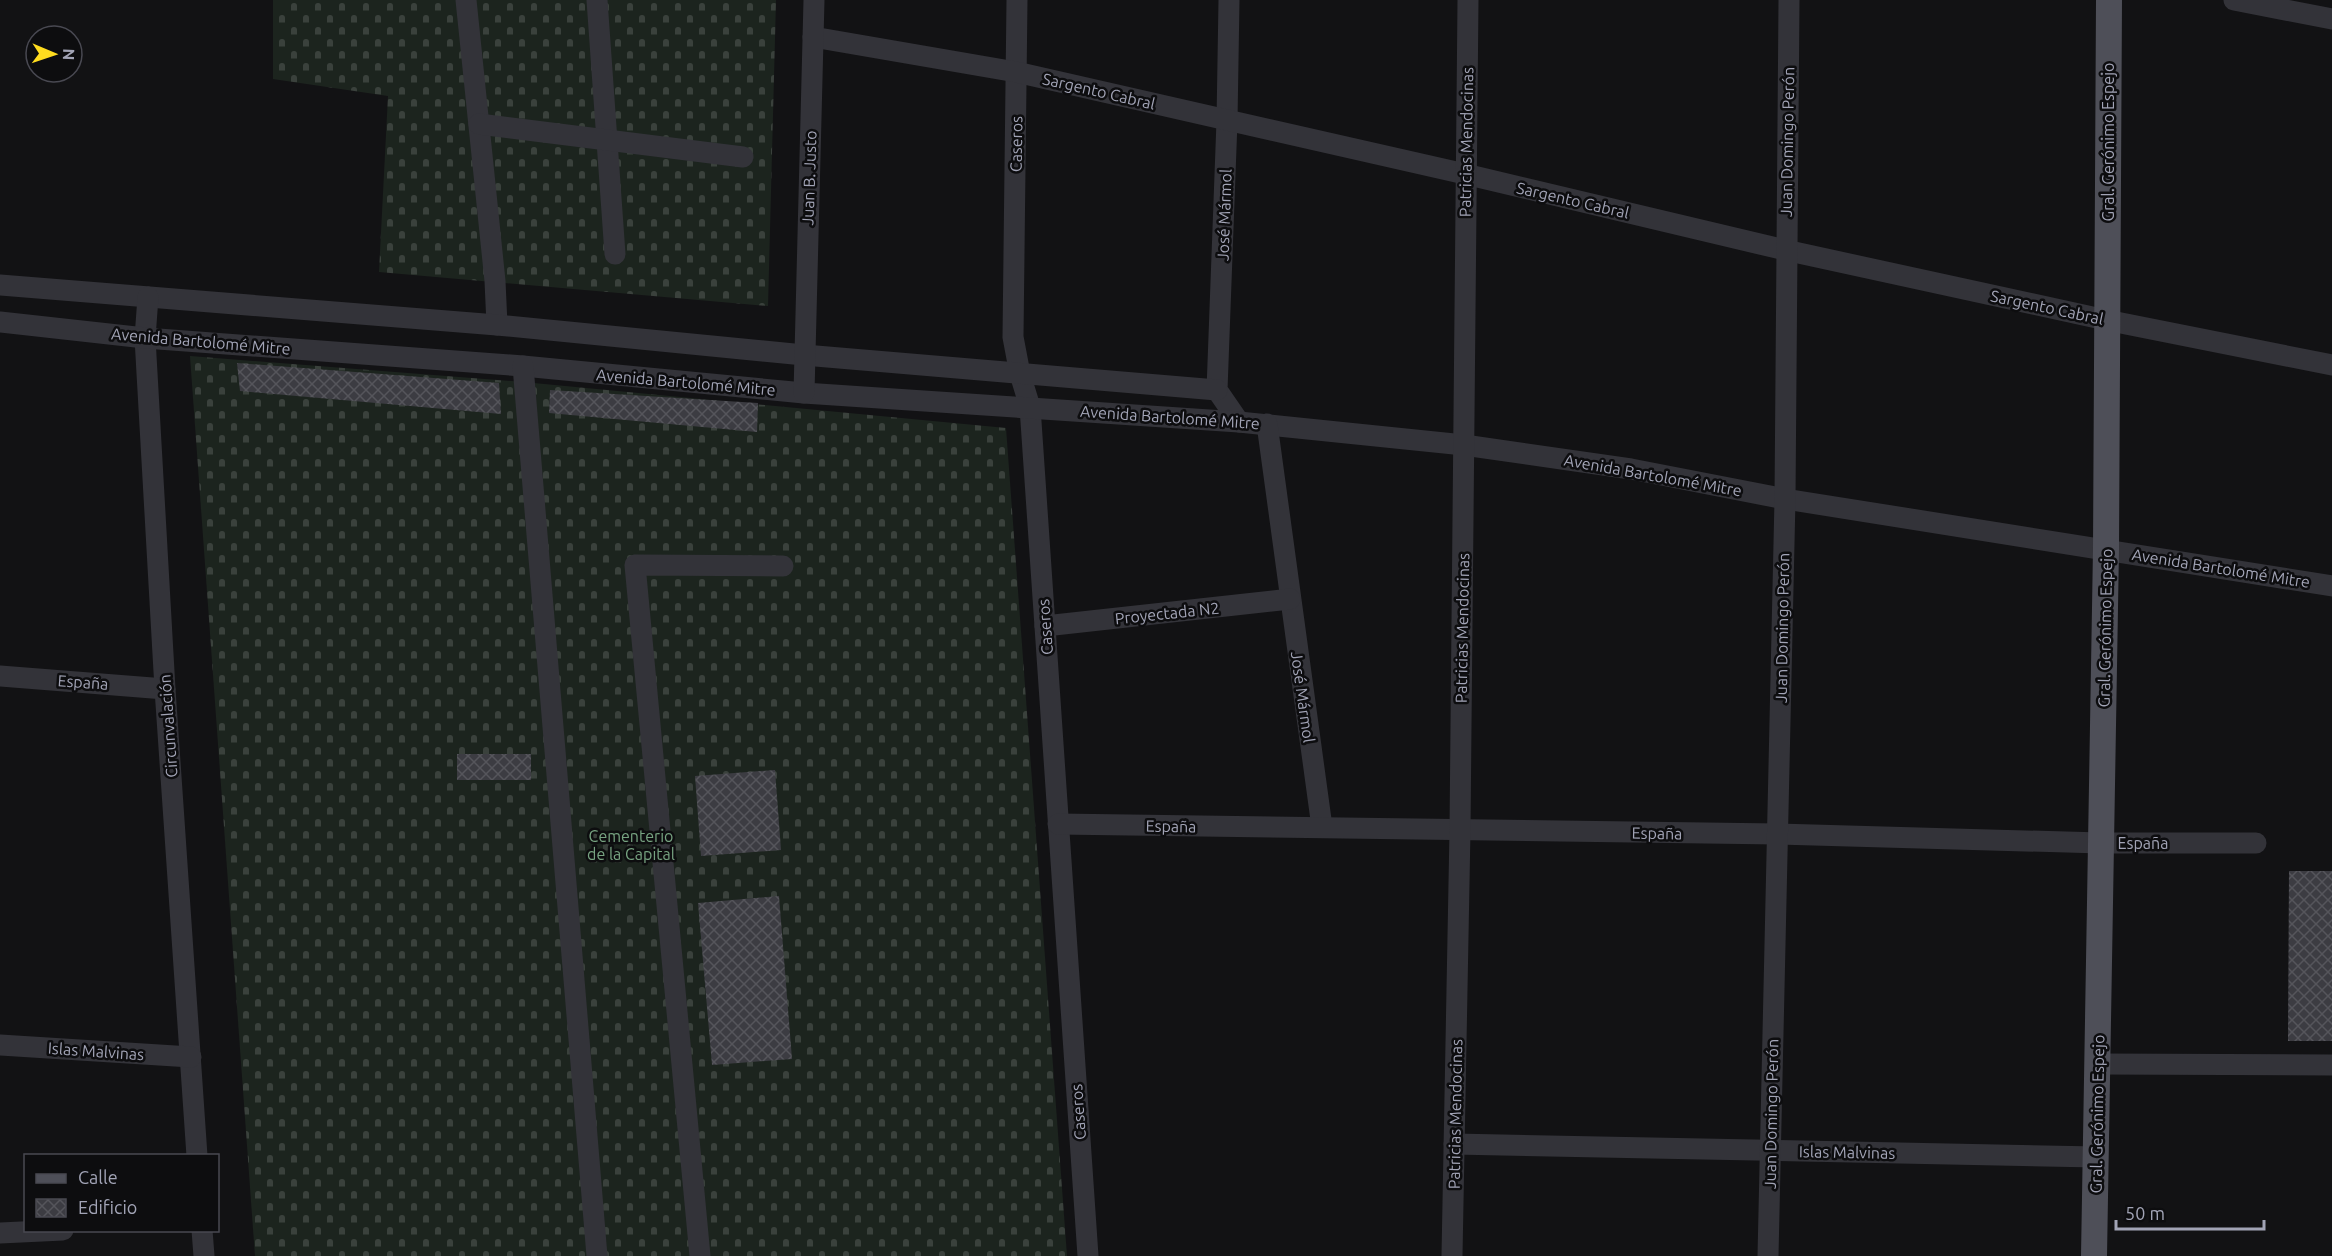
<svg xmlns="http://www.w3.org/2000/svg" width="2332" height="1256" viewBox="0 0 2332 1256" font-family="Ubuntu,sans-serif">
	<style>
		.cemetery { fill: url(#cemetery-stones) }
		.building { fill: url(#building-cross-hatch) }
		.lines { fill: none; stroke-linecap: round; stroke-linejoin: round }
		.minor { stroke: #333339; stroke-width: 21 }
		.major { stroke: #4e4f58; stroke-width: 26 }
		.labels { text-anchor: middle; stroke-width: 5; stroke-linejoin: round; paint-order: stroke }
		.street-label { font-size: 16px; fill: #a2a4b6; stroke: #0d0d0f }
		.park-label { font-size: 16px; fill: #77a381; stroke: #0d0d0f }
	</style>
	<defs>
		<pattern id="cemetery-stones" width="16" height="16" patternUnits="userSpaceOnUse" patternTransform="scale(1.5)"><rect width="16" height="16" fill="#1c241e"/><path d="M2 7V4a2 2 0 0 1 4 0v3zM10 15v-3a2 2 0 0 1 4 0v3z" fill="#3a413c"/></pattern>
		<pattern id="building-cross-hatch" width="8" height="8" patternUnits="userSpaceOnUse" patternTransform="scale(1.5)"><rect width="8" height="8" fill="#3c3c42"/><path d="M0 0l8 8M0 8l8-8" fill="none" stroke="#55555b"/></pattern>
	</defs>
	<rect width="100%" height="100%" fill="#121214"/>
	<g class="cemetery">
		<path d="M273 0H776L768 306 379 272 388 96 273 79Z"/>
		<path d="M190 356 523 382 1006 428 1067 1256H255Z"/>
	</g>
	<g class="building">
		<path d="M237 363 499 383 501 414 240 391Z"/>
		<path d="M550 390 758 403 757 432 549 413Z"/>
		<rect x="457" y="754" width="74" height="26"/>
		<path d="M775 770 781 850 701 856 695 776Z"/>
		<path d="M2289 871H2332V1041H2288Z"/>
		<path d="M779 896 792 1059 712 1065 698 903Z"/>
	</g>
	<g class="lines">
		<g class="minor">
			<path d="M466 0 495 281 497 325"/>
			<path d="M597 0 615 254"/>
			<path d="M1017 0 1013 337 1020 374 1030 407 1088 1256"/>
			<path d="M1229 0 1227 121 1217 390 1239 422"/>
			<path d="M2234 0 2332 19"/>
			<path d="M813 37 1016 72 1465 174 1785 250 2106 320 2332 365"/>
			<path d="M479 124 743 157"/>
			<path d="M0 285 497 325 804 355 1217 390"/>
			<path d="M148 297 145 338 165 689 197 1156"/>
			<path d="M0 322 145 338 523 366 804 393 1239 422 1464 445 1631 469 1785 499 2332 586"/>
			<path d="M523 366 597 1256"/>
			<path d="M804 393 814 0"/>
			<path d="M1267 424 1322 827"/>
			<path d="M1045 626 1290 599"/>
			<path d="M0 676 165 689"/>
			<path d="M1058 824 1778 834 2101 843H2256"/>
			<path d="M0 1045 191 1057"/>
			<path d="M2099 1064 2332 1065"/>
			<path d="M1454 1144 2097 1157"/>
			<path d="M202 1230 204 1256"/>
			<path d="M0 1233 63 1230"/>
			<path d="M700 1256 635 565 783 566"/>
			<path d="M1452 1256 1460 830 1468 0"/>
			<path d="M1768 1256 1785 499 1789 0"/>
		</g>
		<path class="major" d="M2094 1256 2106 549 2109 0"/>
	</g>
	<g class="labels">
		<g class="street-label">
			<text transform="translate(1099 91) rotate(13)" y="6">Sargento Cabral</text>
			<text transform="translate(1466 142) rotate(-89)" y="6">Patricias Mendocinas</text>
			<text transform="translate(1787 142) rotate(-89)" y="6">Juan Domingo Perón</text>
			<text transform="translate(2108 142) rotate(-90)" y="6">Gral. Gerónimo Espejo</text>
			<text transform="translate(1016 144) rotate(-89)" y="6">Caseros</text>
			<text transform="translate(809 178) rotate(-88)" y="6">Juan B. Justo</text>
			<text transform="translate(1573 200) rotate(13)" y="6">Sargento Cabral</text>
			<text transform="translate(1224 215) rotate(-88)" y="6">José Mármol</text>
			<text transform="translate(2047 307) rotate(12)" y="6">Sargento Cabral</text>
			<text transform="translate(201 341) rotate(5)" y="6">Avenida Bartolomé Mitre</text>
			<text transform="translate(686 382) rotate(5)" y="6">Avenida Bartolomé Mitre</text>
			<text transform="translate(1170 417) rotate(4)" y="6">Avenida Bartolomé Mitre</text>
			<text transform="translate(1653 475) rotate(10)" y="6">Avenida Bartolomé Mitre</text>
			<text transform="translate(2221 568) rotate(9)" y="6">Avenida Bartolomé Mitre</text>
			<text transform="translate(1167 613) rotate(-6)" y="6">Proyectada N2</text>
			<text transform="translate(1045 627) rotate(-94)" y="6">Caseros</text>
			<text transform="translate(1462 628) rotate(-89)" y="6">Patricias Mendocinas</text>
			<text transform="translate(1782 628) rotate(-89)" y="6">Juan Domingo Perón</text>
			<text transform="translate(2105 628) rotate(-89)" y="6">Gral. Gerónimo Espejo</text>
			<text transform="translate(83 682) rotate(4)" y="6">España</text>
			<text transform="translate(1303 697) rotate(82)" y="6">José Mármol</text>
			<text transform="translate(168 726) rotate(-94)" y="6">Circunvalación</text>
			<text transform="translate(1171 826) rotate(1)" y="6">España</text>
			<text transform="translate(1657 833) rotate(1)" y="6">España</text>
			<text x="2143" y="849">España</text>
			<text transform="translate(96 1051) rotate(4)" y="6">Islas Malvinas</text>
			<text transform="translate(1078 1112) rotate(-94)" y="6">Caseros</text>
			<text transform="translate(1455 1114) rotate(-89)" y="6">Patricias Mendocinas</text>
			<text transform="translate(1771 1114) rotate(-89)" y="6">Juan Domingo Perón</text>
			<text transform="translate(2097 1114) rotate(-89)" y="6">Gral. Gerónimo Espejo</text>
			<text transform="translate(1847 1152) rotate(1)" y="6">Islas Malvinas</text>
		</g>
		<g class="park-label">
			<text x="631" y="842">Cementerio<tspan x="631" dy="18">de la Capital</tspan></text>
		</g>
	</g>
	<rect x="24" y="1154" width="195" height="78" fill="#0d0d0f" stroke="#494952" stroke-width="1.5"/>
	<rect x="36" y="1174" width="30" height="9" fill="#4e4f58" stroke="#494952" stroke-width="1.5"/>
	<text x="78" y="1184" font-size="18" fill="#a2a4b6">Calle</text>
	<rect x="36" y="1199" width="30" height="18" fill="url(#building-cross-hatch)" stroke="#494952" stroke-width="1.5"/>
	<text x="78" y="1214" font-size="18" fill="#a2a4b6">Edificio</text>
	<g transform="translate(54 54) rotate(92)"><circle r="28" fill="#0d0d0f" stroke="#494952" stroke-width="1.5"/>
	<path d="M0-4.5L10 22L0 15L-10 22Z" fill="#ffdc1f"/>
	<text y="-9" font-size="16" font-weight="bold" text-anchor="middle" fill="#a2a4b6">N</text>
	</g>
	<path d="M2116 1220v9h148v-9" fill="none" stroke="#a2a4b6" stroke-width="3"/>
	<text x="2125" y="1220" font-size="18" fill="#a2a4b6" stroke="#0d0d0f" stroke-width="4.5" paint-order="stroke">50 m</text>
</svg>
